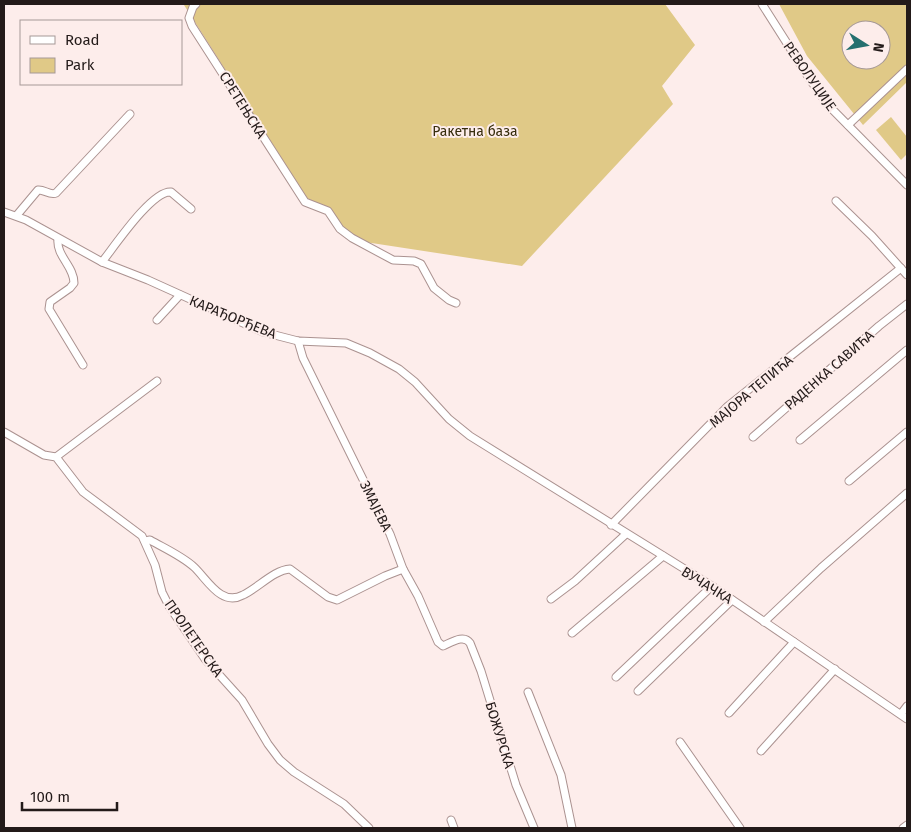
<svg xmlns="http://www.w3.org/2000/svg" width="911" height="832" viewBox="0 0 911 832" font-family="'Fira Sans',sans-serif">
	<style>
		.green { fill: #e0c987; fill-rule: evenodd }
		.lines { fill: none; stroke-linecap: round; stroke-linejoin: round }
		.minor-casing { stroke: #ab9290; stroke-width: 9 }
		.minor { stroke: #fff; stroke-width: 7 }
		.labels { text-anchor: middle; stroke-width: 4; stroke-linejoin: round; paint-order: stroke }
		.street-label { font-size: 14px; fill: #231a19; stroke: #fdedeb }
		.park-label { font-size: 14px; fill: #372d0c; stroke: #fdedeb }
	</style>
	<rect width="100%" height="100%" fill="#fdedeb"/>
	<g class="green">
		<path d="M187 4H665L695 45 662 86 673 104 522 266 365 242 344 229 330 209 308 200 184 5Z"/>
		<path d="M779 4H907V82L863 125 807 56ZM851 30H881V60H851Z"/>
		<path d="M891 117 907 137V154L901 160 876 130Z"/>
	</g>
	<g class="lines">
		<g class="minor-casing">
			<g id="minor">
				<path d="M196 4 193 7 189 18 192 26 305 202 328 211 340 229 352 238 393 260 414 261 421 264 434 288 449 300 456 303"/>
				<path d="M762 4 811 81 828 105 907 185"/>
				<path d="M848 125 907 69"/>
				<path d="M836 201 872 236 907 275"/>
				<path d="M4 212 26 220 102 262 148 280 263 332 298 341 346 343 370 353 399 369 415 382 449 419 470 436 712 586 907 719"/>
				<path d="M17 215 38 190C44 189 50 196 56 193L130 114"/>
				<path d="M58 239C56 256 74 266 74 283L70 288 50 302 49 309 83 365"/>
				<path d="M102 262C114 247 152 190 171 192L191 209"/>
				<path d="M157 320 180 295"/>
				<path d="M298 341 303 358 390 534 403 569 418 596 438 642 443 646C452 642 464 634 470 643L481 671 516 785 534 828"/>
				<path d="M4 432 44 455 56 457 83 492 142 536 155 565 162 592 169 606 205 659 242 700 268 744 280 760 294 772 344 804 369 828"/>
				<path d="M753 437 879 326 907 304"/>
				<path d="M800 440 907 350"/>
				<path d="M56 457 157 381"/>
				<path d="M849 481 907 432"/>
				<path d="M611 525 728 406 901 268"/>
				<path d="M145 541 150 540C164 548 182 556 194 567 207 579 221 607 243 595 258 588 274 570 290 569L328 597 337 600 385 576 403 569"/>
				<path d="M551 599 575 581 626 534"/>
				<path d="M764 622 821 568 907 493"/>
				<path d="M572 633 663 556"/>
				<path d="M616 677 712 586"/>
				<path d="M638 691 732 600"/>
				<path d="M528 692 561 775 572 828"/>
				<path d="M729 713 794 642"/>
				<path d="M901 714 907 706"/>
				<path d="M680 742 740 828"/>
				<path d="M761 751 835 669"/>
				<path d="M451 820 454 828"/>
				<path d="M903 828 907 825"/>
			</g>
		</g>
		<use href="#minor" class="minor"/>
	</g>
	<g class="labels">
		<g class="street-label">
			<text transform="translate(810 76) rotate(55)" y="5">РЕВОЛУЦИЈЕ</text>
			<text transform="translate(243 105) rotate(58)" y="5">СРЕТЕЊСКА</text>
			<text transform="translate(233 317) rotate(22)" y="5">КАРАЂОРЂЕВА</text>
			<text transform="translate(829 370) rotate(-41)" y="5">РАДЕНКА САВИЋА</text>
			<text transform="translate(751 391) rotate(-40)" y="5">МАЈОРА ТЕПИЋА</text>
			<text transform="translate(376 506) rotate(64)" y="5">ЗМАЈЕВА</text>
			<text transform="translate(707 585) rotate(32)" y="5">ВУЧАЧКА</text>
			<text transform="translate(194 638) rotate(55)" y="5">ПРОЛЕТЕРСКА</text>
			<text transform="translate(500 735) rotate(73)" y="5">БОЖУРСКА</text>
		</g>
		<g class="park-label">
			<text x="475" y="136">Ракетна база</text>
		</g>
	</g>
	<rect width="911" height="832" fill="none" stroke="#231a19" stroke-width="10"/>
	<rect x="20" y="20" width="162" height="65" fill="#fdedeb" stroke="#a69997"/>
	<rect x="30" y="36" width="25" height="8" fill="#ffffff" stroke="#a69997"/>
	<text x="65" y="45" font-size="15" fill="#231a19">Road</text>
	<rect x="30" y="58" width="25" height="15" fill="#e0c987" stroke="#a69997"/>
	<text x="65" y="70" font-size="15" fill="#231a19">Park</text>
	<g transform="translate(866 45) rotate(101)"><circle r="24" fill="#fdedeb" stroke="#a69997"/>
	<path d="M0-4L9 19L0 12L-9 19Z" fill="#25706f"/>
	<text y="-8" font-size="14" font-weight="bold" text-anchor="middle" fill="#231a19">N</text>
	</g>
	<path d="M22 802v8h95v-8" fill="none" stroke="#231a19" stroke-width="2.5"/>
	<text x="30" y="802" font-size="15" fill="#231a19" stroke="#fdedeb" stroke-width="4" paint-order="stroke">100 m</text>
</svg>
